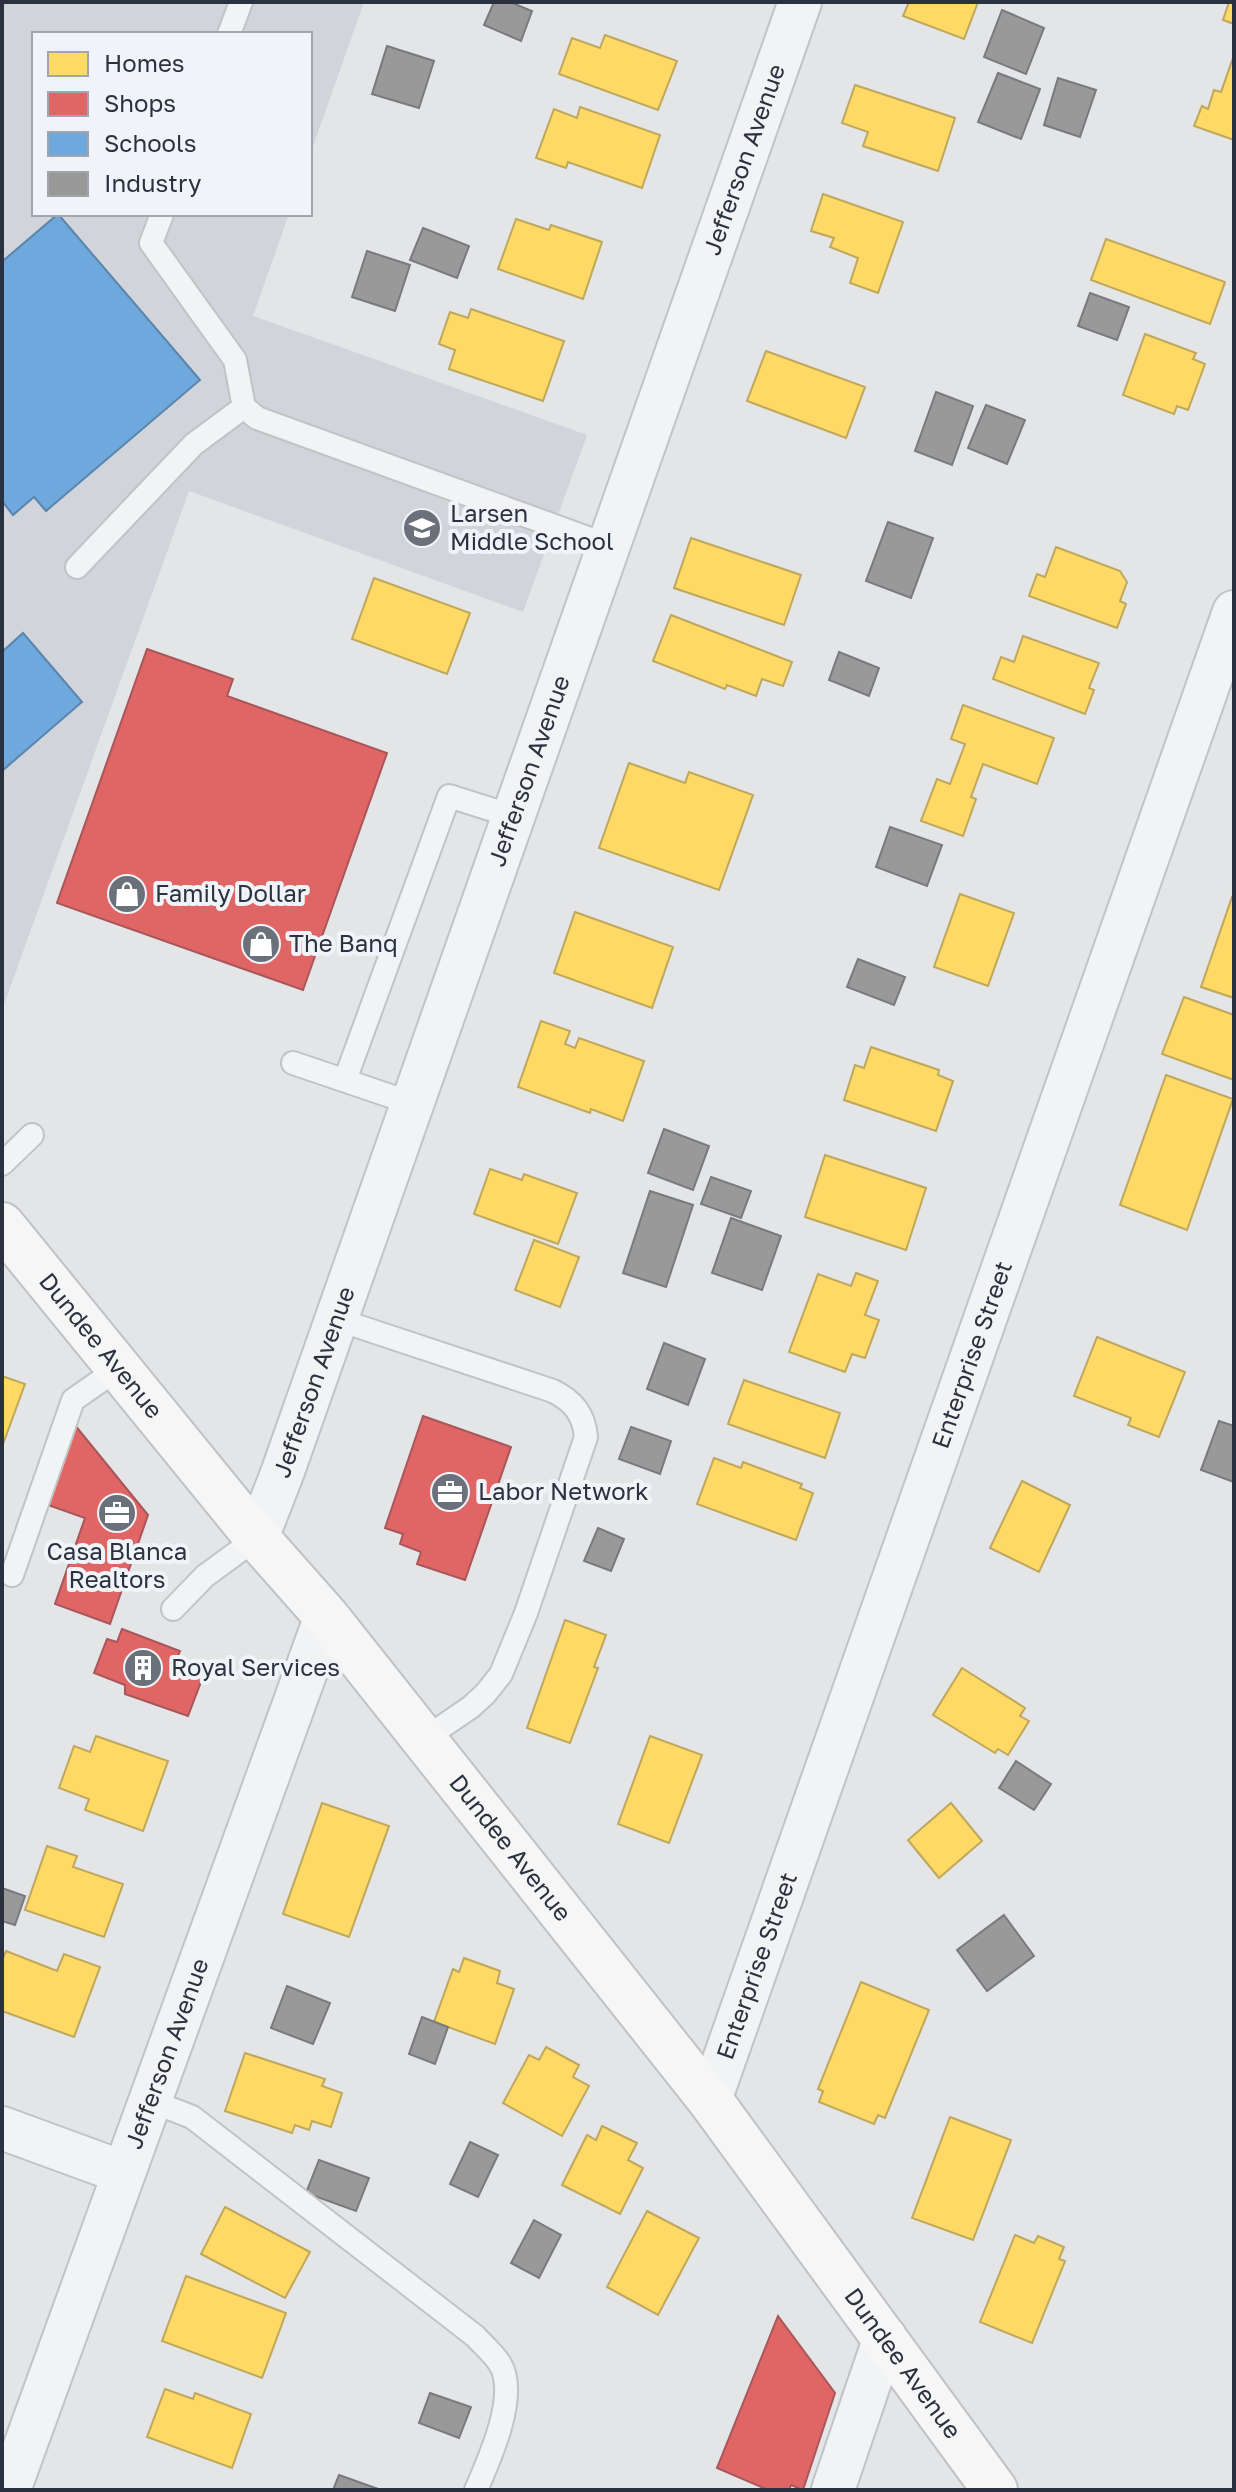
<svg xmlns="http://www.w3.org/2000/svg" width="1236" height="2492" viewBox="0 0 1236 2492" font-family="'Golos Text',sans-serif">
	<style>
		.built { fill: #d1d4da }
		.homes { fill: #ffd966; stroke: #bfa75b; stroke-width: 2 }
		.shops { fill: #e06666; stroke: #a9565b; stroke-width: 2 }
		.schools { fill: #6fa8dc; stroke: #5a85ad; stroke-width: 2 }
		.industry { fill: #999; stroke: #787a7e; stroke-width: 2 }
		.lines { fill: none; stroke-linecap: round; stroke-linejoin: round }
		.service-casing { stroke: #c1c3c5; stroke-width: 26 }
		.minor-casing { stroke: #c1c3c5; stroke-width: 46 }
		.primary-casing { stroke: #bfc2c5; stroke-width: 48 }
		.service { stroke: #f1f3f4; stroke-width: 22 }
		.minor { stroke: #f1f3f4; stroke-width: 42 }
		.primary { stroke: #f6f6f6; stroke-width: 44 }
		.labels { text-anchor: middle; stroke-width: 8; stroke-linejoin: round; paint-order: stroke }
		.street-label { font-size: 24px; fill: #2a3240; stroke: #f0f3f7 }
		.poi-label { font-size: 24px; fill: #2a3240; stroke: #f0f3f7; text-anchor: start }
	</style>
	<rect width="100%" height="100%" fill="#e3e5e7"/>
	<path class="built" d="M2 2H364L310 155V34H34V214H289L253 316 587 435 523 612 189 491 2 1010Z"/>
	<g class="homes">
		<path d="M909 2H978L964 39 903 16Z"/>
		<path d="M1229 2H1234V24L1223 20Z"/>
		<path d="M605 35 677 61 658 110 559 74 572 38 600 48Z"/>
		<path d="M1234 55V140L1194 126 1202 106 1208 109 1214 90 1221 92Z"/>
		<path d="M855 85 955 118 938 171 863 146 868 132 842 123Z"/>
		<path d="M580 107 660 135 642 188 568 162 566 168 536 158 554 109 577 118Z"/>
		<path d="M823 194 903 222 878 293 850 283 858 258 830 247 834 238 811 231Z"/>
		<path d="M516 219 549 230 551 225 602 242 583 299 498 269Z"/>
		<path d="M1106 239 1225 282 1210 324 1091 280Z"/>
		<path d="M471 309 564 341 543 401 449 369 455 350 439 344 450 312 468 318Z"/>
		<path d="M1145 334 1196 353 1193 359 1205 364 1188 410 1177 406 1174 414 1123 395Z"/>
		<path d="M766 351 865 387 846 438 747 401Z"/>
		<path d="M691 538 801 575 784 625 674 588Z"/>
		<path d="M1056 547 1120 571 1127 582 1120 601 1126 604 1117 628 1029 596 1037 574 1045 577Z"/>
		<path d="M374 578 470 613 447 674 352 639Z"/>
		<path d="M671 615 792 662 783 686 762 679 756 696 727 685 725 689 653 661Z"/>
		<path d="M1023 636 1099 663 1089 688 1094 690 1085 714 993 679 1001 657 1014 662Z"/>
		<path d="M963 705 1054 738 1037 784 983 764 971 797 976 799 963 836 921 821 937 779 950 784 965 744 951 739Z"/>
		<path d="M629 763 685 783 689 772 753 795 719 890 599 848Z"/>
		<path d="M960 894 1014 913 988 986 934 967Z"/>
		<path d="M1232 897 1234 898V998L1201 987Z"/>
		<path d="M575 912 673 947 652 1008 554 973Z"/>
		<path d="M1184 997 1234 1015V1080L1162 1054Z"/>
		<path d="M541 1021 570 1031 565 1044 575 1048 579 1038 644 1061 623 1121 591 1109 590 1113 518 1087Z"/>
		<path d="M871 1047 939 1070 938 1075 953 1081 936 1131 844 1100 855 1065 864 1068Z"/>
		<path d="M1166 1075 1233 1099 1187 1230 1120 1205Z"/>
		<path d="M825 1155 926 1188 906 1250 805 1217Z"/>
		<path d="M490 1169 522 1180 524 1174 577 1193 558 1244 474 1214Z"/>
		<path d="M534 1240 579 1257 560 1307 515 1290Z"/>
		<path d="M856 1273 878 1281 865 1315 879 1320 865 1358 852 1354 845 1372 789 1352 818 1274 851 1286Z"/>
		<path d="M1097 1337 1185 1372 1159 1437 1128 1425 1131 1418 1074 1396Z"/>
		<path d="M2 1376 25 1384 3 1444H2Z"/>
		<path d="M744 1380 840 1413 825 1458 728 1424Z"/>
		<path d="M714 1458 741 1468 743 1462 802 1484 800 1488 813 1493 796 1540 697 1504Z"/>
		<path d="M1022 1481 1070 1505 1039 1572 990 1548Z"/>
		<path d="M565 1620 606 1635 594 1667 598 1668 570 1743 527 1728Z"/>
		<path d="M962 1668 1025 1708 1020 1716 1029 1721 1008 1755 998 1749 995 1753 933 1715Z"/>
		<path d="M96 1736 168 1761 143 1831 85 1810 89 1799 59 1788 74 1746 90 1752Z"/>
		<path d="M650 1736 702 1755 669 1843 618 1824Z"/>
		<path d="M322 1803 389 1826 349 1937 283 1914Z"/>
		<path d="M951 1803 982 1841 939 1878 908 1840Z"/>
		<path d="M47 1846 77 1856 73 1867 123 1884 104 1937 25 1910Z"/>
		<path d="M6 1951 57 1971 64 1954 100 1967 74 2037 2 2011V1961Z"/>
		<path d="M464 1958 500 1971 497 1983 514 1989 495 2044 434 2022 453 1969 459 1972Z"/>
		<path d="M861 1982 929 2010 885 2118 878 2115 874 2124 819 2102 823 2091 818 2089Z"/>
		<path d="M546 2047 579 2065 573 2077 589 2086 562 2136 503 2103 529 2055 539 2060Z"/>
		<path d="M245 2053 325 2079 322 2086 342 2093 331 2127 312 2121 309 2130 295 2125 292 2133 225 2111Z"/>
		<path d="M950 2117 1011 2140 973 2240 912 2218Z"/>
		<path d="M602 2126 637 2143 628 2160 643 2168 620 2214 562 2185 587 2135 596 2140Z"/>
		<path d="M225 2207 310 2252 285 2298 201 2254Z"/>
		<path d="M647 2211 699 2238 658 2315 607 2287Z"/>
		<path d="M1015 2235 1034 2243 1038 2236 1064 2247 1059 2259 1065 2261 1032 2343 980 2322Z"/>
		<path d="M186 2276 286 2313 262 2378 162 2341Z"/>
		<path d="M165 2389 193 2399 195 2393 251 2414 232 2468 147 2437Z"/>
	</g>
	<g class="shops">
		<path d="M147 649 233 679 227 696 387 753 303 990 57 903Z"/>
		<path d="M423 1416 511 1447 465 1580 417 1564 421 1552 400 1544 403 1534 385 1528Z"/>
		<path d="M74 1424 148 1515 110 1624 55 1604 85 1518 45 1504Z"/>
		<path d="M122 1629 180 1651 175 1663 204 1674 188 1716 125 1694V1685L94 1673 107 1639 117 1642Z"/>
		<path d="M778 2316 835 2393 803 2490 791 2485 789 2490H768L717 2468Z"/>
	</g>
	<g class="schools">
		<path d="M58 214 200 380 46 511 34 497 13 515 2 501V258L4 260Z"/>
		<path d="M23 633 82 702 2 771V652Z"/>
	</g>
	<g class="industry">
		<path d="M494 2H510L532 11 521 41 484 25Z"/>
		<path d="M1002 10 1044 28 1026 74 984 57Z"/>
		<path d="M387 46 434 61 419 108 372 94Z"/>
		<path d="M998 73 1040 89 1021 139 978 122Z"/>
		<path d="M1058 78 1096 90 1080 137 1044 125Z"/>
		<path d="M423 228 469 246 457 278 410 260Z"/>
		<path d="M367 251 410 265 395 311 352 297Z"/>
		<path d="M1090 293 1129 307 1117 340 1078 326Z"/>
		<path d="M936 392 973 406 952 465 915 451Z"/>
		<path d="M986 405 1025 420 1007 464 968 448Z"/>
		<path d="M888 522 933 538 911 598 866 581Z"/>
		<path d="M839 652 879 668 869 696 829 680Z"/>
		<path d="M890 827 942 845 927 886 876 867Z"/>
		<path d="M858 959 905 977 894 1005 847 987Z"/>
		<path d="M664 1129 709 1146 693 1190 648 1173Z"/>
		<path d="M711 1177 751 1191 741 1218 701 1204Z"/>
		<path d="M650 1191 693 1205 666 1287 623 1273Z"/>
		<path d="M731 1218 781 1236 762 1290 712 1273Z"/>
		<path d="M664 1343 705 1359 688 1405 647 1389Z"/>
		<path d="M1219 1421 1234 1426V1482L1201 1470Z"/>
		<path d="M631 1427 671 1441 660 1474 619 1459Z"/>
		<path d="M598 1528 624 1539 611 1571 584 1561Z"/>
		<path d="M1016 1761 1051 1784 1034 1810 999 1788Z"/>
		<path d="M2 1888 25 1896 15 1925 2 1921Z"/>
		<path d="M1004 1915 1034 1956 987 1991 957 1950Z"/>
		<path d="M287 1986 330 2003 313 2044 271 2028Z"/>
		<path d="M422 2017 448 2027 435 2064 409 2054Z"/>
		<path d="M470 2142 498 2155 478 2197 450 2184Z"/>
		<path d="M319 2160 369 2178 356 2211 306 2193Z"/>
		<path d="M534 2220 561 2235 539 2278 511 2263Z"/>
		<path d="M430 2393 471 2407 459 2438 419 2423Z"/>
		<path d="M339 2475 381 2490H333Z"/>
	</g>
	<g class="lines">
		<g class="service-casing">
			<g id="service">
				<path d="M229 34 241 2"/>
				<path d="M162 214 151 243 235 360 244 407 257 418 607 545"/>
				<path d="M77 567 194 444 244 407"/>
				<path d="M293 1063 411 1103"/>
				<path d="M345 1080 449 796 512 816"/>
				<path d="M2 1164 32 1135"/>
				<path d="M336 1319 553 1391C573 1401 584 1414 586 1437L526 1613 501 1674 486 1693 471 1707 424 1739"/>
				<path d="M12 1575 73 1400 119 1368"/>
				<path d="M173 1609 205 1576 257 1538"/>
				<path d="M148 2100 192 2117 475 2336C483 2345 494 2354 500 2364 519 2395 489 2460 476 2490"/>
			</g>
		</g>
		<g class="minor-casing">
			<g id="minor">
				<path id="s1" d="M257 1538 283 1471 800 2"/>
				<path id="s2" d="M710 2100 1234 612"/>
				<path d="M2 2128 122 2172"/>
				<path id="s3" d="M9 2490 326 1616"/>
				<path d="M833 2490 885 2337"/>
			</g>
		</g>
		<g class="primary-casing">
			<g id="primary">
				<path id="s4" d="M2 1225 257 1538 326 1616 710 2100 995 2490"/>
			</g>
		</g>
		<use href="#service" class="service"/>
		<use href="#minor" class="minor"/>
		<use href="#primary" class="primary"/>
	</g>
	<defs>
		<g id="school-disc" transform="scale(2)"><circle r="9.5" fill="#6b717a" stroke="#f0f3f7"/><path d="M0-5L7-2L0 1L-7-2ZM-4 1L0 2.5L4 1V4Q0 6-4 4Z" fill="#fff"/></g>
		<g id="shop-disc" transform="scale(2)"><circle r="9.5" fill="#6b717a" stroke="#f0f3f7"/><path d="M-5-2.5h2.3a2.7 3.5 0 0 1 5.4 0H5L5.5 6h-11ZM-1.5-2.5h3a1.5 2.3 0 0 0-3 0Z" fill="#fff"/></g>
		<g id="office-disc" transform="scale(2)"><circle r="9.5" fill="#6b717a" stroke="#f0f3f7"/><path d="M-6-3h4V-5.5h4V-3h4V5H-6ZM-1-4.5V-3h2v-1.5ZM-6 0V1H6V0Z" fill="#fff"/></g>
		<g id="building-disc" transform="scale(2)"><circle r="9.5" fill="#6b717a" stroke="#f0f3f7"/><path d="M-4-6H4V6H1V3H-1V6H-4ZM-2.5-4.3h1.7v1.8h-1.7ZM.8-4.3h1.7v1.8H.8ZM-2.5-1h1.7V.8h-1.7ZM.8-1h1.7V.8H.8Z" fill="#fff"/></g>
	</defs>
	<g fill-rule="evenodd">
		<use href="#school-disc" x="422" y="528"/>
		<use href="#shop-disc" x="127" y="894"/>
		<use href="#shop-disc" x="261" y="944"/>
		<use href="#office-disc" x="450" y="1492"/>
		<use href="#office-disc" x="117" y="1513"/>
		<use href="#building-disc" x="143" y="1668"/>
	</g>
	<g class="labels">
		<g class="street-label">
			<text dy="8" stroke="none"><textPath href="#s1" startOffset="1462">Jefferson Avenue</textPath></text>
			<text dy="8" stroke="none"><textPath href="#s1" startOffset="814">Jefferson Avenue</textPath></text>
			<text dy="8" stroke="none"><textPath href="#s4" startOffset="156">Dundee Avenue</textPath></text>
			<text dy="8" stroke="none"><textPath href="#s2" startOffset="790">Enterprise Street</textPath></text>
			<text dy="8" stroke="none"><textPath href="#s1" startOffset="166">Jefferson Avenue</textPath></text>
			<text dy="8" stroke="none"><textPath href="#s4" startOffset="804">Dundee Avenue</textPath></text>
			<text dy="8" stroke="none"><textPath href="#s2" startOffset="142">Enterprise Street</textPath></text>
			<text dy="8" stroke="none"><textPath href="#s3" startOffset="464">Jefferson Avenue</textPath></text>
			<text dy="8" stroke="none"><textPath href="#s4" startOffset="1452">Dundee Avenue</textPath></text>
		</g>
		<g class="poi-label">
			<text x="450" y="522">Larsen<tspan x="450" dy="28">Middle School</tspan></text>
			<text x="155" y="902">Family Dollar</text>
			<text x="289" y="952">The Banq</text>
			<text x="478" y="1500">Labor Network</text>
			<text x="117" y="1560" text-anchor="middle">Casa Blanca<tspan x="117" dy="28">Realtors</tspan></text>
			<text x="171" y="1676">Royal Services</text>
		</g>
	</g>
	<rect width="1236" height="2492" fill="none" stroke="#2a3240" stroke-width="8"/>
	<rect x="32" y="32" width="280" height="184" fill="#f0f3f7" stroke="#a1a6ae" stroke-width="2"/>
	<rect x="48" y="52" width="40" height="24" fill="#ffd966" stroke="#a1a6ae" stroke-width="2"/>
	<text x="104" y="72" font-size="24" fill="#2a3240">Homes</text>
	<rect x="48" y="92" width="40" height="24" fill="#e06666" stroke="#a1a6ae" stroke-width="2"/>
	<text x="104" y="112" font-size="24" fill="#2a3240">Shops</text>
	<rect x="48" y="132" width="40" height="24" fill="#6fa8dc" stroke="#a1a6ae" stroke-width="2"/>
	<text x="104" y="152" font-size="24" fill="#2a3240">Schools</text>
	<rect x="48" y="172" width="40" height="24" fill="#999999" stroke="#a1a6ae" stroke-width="2"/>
	<text x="104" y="192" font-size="24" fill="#2a3240">Industry</text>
</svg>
